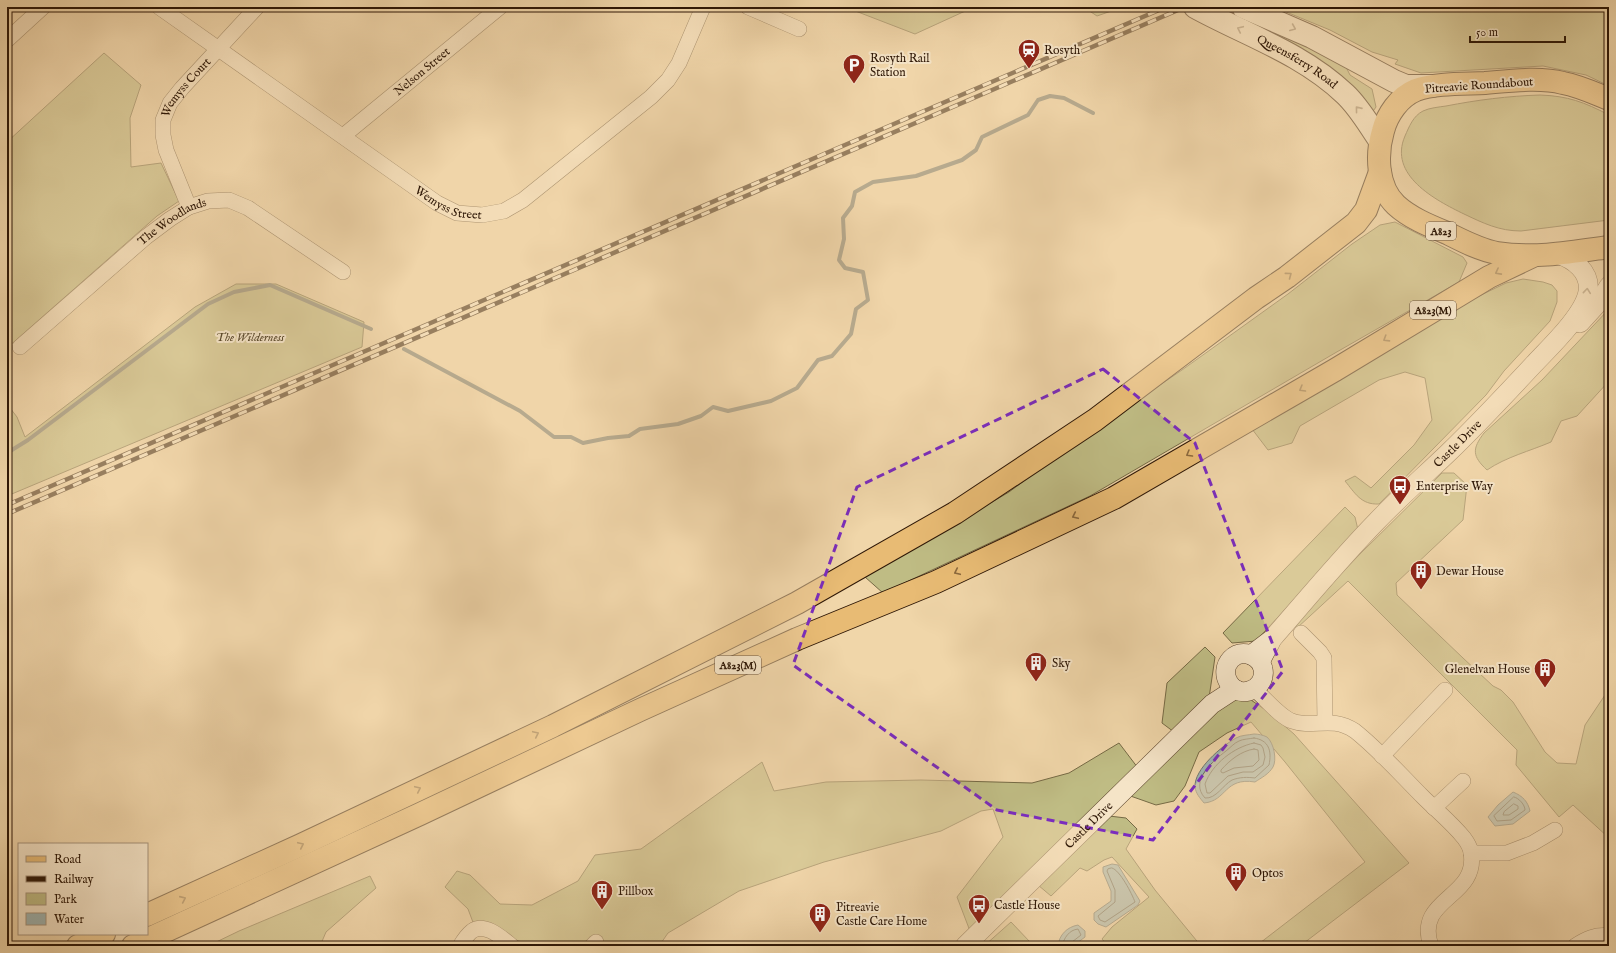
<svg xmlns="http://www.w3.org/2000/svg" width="1616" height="953" viewBox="0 0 1616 953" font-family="'IM FELL English',serif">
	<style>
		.green { fill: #bfbc84; stroke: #766a45 }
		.water { fill: #9fb6b4; stroke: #72766e }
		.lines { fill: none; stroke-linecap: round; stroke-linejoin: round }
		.shore { stroke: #66665d; stroke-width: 1 }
		.stream { stroke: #72766e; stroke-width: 4 }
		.minor-casing { stroke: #5e472f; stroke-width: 16 }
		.tertiary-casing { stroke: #5e472f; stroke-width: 20 }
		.secondary-casing { stroke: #2e1706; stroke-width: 24 }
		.primary-casing { stroke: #2e1706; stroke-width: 24 }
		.motorway-casing { stroke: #2e1706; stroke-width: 24 }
		.minor { stroke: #f5e4c7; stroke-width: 15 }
		.tertiary { stroke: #f5e4c7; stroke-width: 19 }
		.secondary { stroke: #f5e4c7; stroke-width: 22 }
		.primary { stroke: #e8bb74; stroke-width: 22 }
		.motorway { stroke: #e8bb74; stroke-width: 22 }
		.rail-casing { stroke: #2e1706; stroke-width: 4.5 }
		.rail { stroke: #f5e4c7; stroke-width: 3; stroke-dasharray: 9; stroke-linecap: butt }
		.oneway { stroke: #9b8870 }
		.oneway2 { stroke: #8b693d }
		.marked { fill: none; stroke: #7b2cbf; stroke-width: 3; stroke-dasharray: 8 5; stroke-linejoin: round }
		.labels { text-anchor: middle; stroke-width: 4; stroke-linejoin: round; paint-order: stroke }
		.shield { fill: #f5e4c7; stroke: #6a5440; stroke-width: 1 }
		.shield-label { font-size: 11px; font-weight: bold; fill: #2e1706 }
		.poi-label { font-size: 12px; fill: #2e1706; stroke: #f5e4c7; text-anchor: start }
		.street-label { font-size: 12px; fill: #2e1706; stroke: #f5e4c7 }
		.park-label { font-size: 12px; font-style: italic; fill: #5a492c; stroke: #f5e4c7 }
	</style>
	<rect width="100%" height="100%" fill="#f0d6a9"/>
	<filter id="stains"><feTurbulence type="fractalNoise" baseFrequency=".005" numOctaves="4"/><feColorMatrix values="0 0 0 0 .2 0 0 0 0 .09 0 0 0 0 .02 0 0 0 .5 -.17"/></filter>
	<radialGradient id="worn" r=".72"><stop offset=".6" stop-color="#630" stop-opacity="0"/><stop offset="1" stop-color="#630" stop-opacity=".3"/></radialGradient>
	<g class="green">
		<path d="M845 7H974L915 34Z"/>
		<path d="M1085 7H1118L1117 9 1097 16 1085 8Z"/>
		<path d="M1274 7H1609V86L1586 75 1543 66 1421 73 1395 64 1398 60 1372 52 1330 30Z"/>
		<path d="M1269 27 1345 65 1350 75 1372 89 1376 107 1369 117 1267 32Z"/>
		<path d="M104 53 141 85 130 118 131 167 161 163 179 201 157 216 7 348V142Z"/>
		<path d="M1540 95C1568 96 1584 102 1609 115V220L1521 231C1499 231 1483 223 1464 214 1435 200 1388 175 1405 136 1409 127 1413 116 1423 111 1429 108 1439 107 1446 106 1477 100 1508 96 1540 95Z"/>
		<path d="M1395 222 1463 257 1467 263 1459 282 1335 353 1090 496 883 593 865 577 1009 492 1080 439 1182 370 1288 294 1352 244 1380 225Z"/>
		<path d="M1523 279 1543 282 1552 285 1557 291V302L1550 321 1504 371 1486 395 1379 504C1361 505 1355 493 1345 481L1355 476 1371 488 1414 445 1432 420 1425 378 1405 372 1379 380 1300 426 1292 443 1268 450 1252 429 1477 297 1506 283Z"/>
		<path d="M236 284H276L364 322 362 347 7 496V404L17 417 25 437 195 307Z"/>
		<path d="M1609 309V381L1577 416 1561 421 1551 442C1530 451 1506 457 1487 470 1472 456 1472 449 1484 433L1542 380Z"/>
		<path d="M1442 473H1454L1467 485 1463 520 1396 583 1397 595 1463 658 1493 686 1501 690 1513 702 1545 752 1557 763 1576 764 1585 725 1609 689V838L1573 805 1559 817 1516 765 1517 750 1348 581 1297 628 1292 624 1362 552Z"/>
		<path d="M1345 507 1355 517 1358 530 1256 641 1232 643 1223 633Z"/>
		<path d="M1205 647 1215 657 1209 698 1174 732 1162 723 1167 683Z"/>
		<path d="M1230 698 1251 700 1267 711 1294 734 1409 863 1300 946H1256L1365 862 1285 762 1251 722 1227 733 1199 752 1185 786 1174 801 1156 805 1122 793Z"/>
		<path d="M1119 743 1138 768 970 931 957 897 1003 837 993 809 981 811 941 831 824 862 739 891 668 933 659 946H618L602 943 597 946H529L522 942 496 934 474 925 468 909 445 887 457 871 470 875 500 904 532 905 578 881 595 855 641 849 762 762 774 791 826 782 921 780 1032 783 1069 773Z"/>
		<path d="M1109 816 1126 818 1137 829 1126 849 1155 890 1201 946H1153L1151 943 1146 946H1108L1102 939 1112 927 1149 897 1112 857 1104 860 1087 871 1080 868 1051 896 1038 885Z"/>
		<path d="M370 876 376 888 326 932 320 946H208L239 931Z"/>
		<path d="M1011 922 1030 942 1029 946H984Z"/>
	</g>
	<g class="water">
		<path d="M1254 734C1258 734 1263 735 1267 737 1274 743 1277 760 1273 767 1269 774 1261 778 1255 782 1224 777 1227 801 1204 803 1200 798 1196 794 1195 787 1194 769 1222 746 1236 738 1241 735 1249 735 1254 734Z"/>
		<path d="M1513 792C1523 796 1528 802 1530 811L1513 824 1495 826 1488 817 1498 805Z"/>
		<path d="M1112 864 1118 865 1140 901 1138 905 1106 927 1098 924 1094 920V913L1111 901V891L1103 872V867Z"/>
		<path d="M1078 925 1085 931V937L1073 946H1058C1059 935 1067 927 1078 925Z"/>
	</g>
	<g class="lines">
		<g class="shore">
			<path d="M1254 738C1269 740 1272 751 1269 765L1255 778C1247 777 1240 777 1232 780 1223 785 1216 799 1205 798 1189 781 1213 761 1226 751 1230 748 1234 743 1239 741 1243 739 1249 739 1254 738Z"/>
			<path d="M1254 743 1261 745 1263 748 1265 757 1263 765 1253 772H1243L1228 776 1210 793H1207L1205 784C1212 764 1234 747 1254 743Z"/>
			<path d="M1254 749 1258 750 1259 760 1253 766 1234 768 1223 773 1221 772V770C1230 760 1241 751 1254 749Z"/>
			<path d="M1514 797C1519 798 1525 805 1525 810L1511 820 1497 821 1494 816Z"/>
			<path d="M1514 804 1518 806V809L1509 815H1503L1504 812Z"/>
			<path d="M1112 868C1120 870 1132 894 1135 902L1105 922 1100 920 1098 916 1115 902V890L1107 871 1108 869Z"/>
			<path d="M1062 946C1064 938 1069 930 1078 929L1081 935 1072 942 1071 946"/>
		</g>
		<g class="stream">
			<path d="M404 349 520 411 554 437H571L583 443 608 438 629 436 640 429 678 424 701 416 713 407 728 411 771 401 797 388 818 360 832 356 851 334 856 309 868 300 863 272 845 268 839 260 844 239 843 218 852 206 855 192 873 182 916 176 962 160 976 150 982 137 1028 115 1038 100 1050 96 1064 98 1093 113"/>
			<path d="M7 453 28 440 208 304 234 292 270 285 371 329"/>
		</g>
		<g class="minor-casing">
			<g id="minor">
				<path id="s1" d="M159 7 437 203 457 213 482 215 504 211 523 200 651 97 668 80 679 63 703 7"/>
				<path d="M748 7 799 29"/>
				<path d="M7 40 43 7"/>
				<path id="s2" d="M343 136 500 7"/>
				<path id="s3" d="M189 207 166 150 163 135V120L170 103 182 88 257 7"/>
				<path id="s4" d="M20 347 146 237 170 219 189 207 208 201 229 200 248 208 343 272"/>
				<path d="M1301 633 1320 652 1324 658 1325 722"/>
				<path d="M1254 689C1265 698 1280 717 1292 721 1314 729 1331 715 1355 731 1380 751 1401 775 1423 797 1437 811 1452 823 1464 838 1467 842 1470 847 1471 852 1479 899 1414 897 1431 946"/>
				<path d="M1382 756 1445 690"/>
				<path d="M1434 808 1463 781"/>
				<path d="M1471 853H1507L1533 843 1555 830"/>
				<path d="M460 946C463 941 467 935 472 931 485 922 502 938 512 946"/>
				<path d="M592 946 596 942"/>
				<path d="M1575 946C1586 939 1596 934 1609 936"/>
			</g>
		</g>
		<g class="tertiary-casing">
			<g id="tertiary">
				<path d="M1580 323 1599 302 1609 286"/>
				<path id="s5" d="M1251 655 1272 639C1306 600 1340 559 1376 522 1399 498 1424 476 1448 453 1478 424 1506 394 1534 364 1550 347 1584 315 1588 292 1591 271 1573 259 1557 254"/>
				<path d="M1260 662C1253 653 1240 650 1231 659 1218 673 1231 696 1249 691 1259 688 1265 679 1263 669 1263 667 1261 665 1261 663 1261 658 1269 646 1271 641"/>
				<path id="s6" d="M965 946 1212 704 1235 689"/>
			</g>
		</g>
		<g class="secondary-casing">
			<g id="secondary">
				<path id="s7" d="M1195 7C1246 35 1302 53 1345 94 1359 107 1369 125 1380 141"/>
				<path d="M1243 7 1312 37 1394 81 1406 86H1432"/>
			</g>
		</g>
		<g class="primary-casing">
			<path id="primary" d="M1609 99C1594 93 1579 86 1563 83 1540 77 1509 81 1485 83 1464 84 1435 83 1416 90 1399 97 1387 115 1383 131 1376 155 1377 187 1396 205 1410 218 1430 226 1447 233 1463 241 1480 250 1497 253 1534 259 1573 252 1609 247"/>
		</g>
		<g class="motorway-casing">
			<g id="motorway">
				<path d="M147 915 301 845 553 726 797 603 955 513 1095 420 1256 298 1287 277 1356 223 1366 210 1380 172"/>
				<path d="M78 946 104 934"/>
				<path d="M133 946 420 814 640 710 797 639 936 582 1114 498 1335 370 1489 277 1533 256"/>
			</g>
		</g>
		<use href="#minor" class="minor"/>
		<use href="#tertiary" class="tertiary"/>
		<use href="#secondary" class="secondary"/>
		<use href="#primary" class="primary"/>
		<use href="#motorway" class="motorway"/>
		<g class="rail-casing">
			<g id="rail">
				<path d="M7 505 1166 7"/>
				<path d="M7 514 1185 7"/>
			</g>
		</g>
		<use href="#rail" class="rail"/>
	</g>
	<defs><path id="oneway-chevron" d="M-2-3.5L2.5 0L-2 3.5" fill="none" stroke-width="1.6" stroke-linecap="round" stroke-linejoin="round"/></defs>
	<g class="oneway">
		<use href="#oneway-chevron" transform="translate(1293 28) rotate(23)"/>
		<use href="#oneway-chevron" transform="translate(1240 29) rotate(-155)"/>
		<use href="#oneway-chevron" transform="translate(1358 109) rotate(-129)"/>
		<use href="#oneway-chevron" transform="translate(1587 291) rotate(-84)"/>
	</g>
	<g class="oneway2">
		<use href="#oneway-chevron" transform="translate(1498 272) rotate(152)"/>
		<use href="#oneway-chevron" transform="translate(1289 275) rotate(-37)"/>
		<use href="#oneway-chevron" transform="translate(1386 339) rotate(148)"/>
		<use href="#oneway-chevron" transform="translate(1302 389) rotate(150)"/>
		<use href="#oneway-chevron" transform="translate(1189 454) rotate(150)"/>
		<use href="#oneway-chevron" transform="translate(1075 516) rotate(155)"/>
		<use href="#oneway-chevron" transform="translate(957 572) rotate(155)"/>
		<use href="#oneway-chevron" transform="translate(536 734) rotate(-25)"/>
		<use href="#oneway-chevron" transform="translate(418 789) rotate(-25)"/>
		<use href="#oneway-chevron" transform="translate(301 845) rotate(-25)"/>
		<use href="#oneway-chevron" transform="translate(183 899) rotate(-24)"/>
	</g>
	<path d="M0 0H1616V953H0ZM1103 369 1195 443 1283 671 1153 840 997 810 793 665 857 487Z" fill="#f0d6a9" fill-opacity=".55" fill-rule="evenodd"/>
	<path class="marked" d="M1103 369 1195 443 1283 671 1153 840 997 810 793 665 857 487Z"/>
	<defs>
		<g id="station-pin" transform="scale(1.15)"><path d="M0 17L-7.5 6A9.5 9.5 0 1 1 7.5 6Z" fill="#8f2418" stroke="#f5e4c7"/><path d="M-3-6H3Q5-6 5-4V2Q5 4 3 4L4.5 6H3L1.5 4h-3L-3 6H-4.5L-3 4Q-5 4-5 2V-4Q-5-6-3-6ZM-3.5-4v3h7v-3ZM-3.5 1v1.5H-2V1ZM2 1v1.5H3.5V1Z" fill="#fff"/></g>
		<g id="parking-pin" transform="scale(1.15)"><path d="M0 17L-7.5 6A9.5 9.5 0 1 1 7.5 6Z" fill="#8f2418" stroke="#f5e4c7"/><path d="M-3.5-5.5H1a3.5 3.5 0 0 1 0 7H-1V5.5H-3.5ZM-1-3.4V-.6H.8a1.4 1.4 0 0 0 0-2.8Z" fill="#fff"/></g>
		<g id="bus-pin" transform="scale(1.15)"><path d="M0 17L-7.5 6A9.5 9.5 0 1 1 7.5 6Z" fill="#8f2418" stroke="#f5e4c7"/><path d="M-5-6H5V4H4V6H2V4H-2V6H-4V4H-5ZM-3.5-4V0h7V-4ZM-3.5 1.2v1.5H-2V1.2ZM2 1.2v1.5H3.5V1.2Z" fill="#fff"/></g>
		<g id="building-pin" transform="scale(1.15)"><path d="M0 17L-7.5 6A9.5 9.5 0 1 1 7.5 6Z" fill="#8f2418" stroke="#f5e4c7"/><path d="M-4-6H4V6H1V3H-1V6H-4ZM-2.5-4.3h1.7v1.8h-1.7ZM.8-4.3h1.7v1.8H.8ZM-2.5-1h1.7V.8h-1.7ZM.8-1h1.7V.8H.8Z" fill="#fff"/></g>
	</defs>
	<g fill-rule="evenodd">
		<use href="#station-pin" x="1029" y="50"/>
		<use href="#parking-pin" x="854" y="65"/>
		<use href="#bus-pin" x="1400" y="486"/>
		<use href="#building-pin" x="1421" y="571"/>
		<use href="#building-pin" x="1036" y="663"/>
		<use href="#building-pin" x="1545" y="669"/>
		<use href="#building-pin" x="1236" y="873"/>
		<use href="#building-pin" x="602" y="891"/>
		<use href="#bus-pin" x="979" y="905"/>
		<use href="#building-pin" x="820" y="914"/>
	</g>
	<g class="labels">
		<g class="shield">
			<rect x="1426" y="222" width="30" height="18" rx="3"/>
			<rect x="1410" y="301" width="46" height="18" rx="3"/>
			<rect x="715" y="656" width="46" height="18" rx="3"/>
		</g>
		<g class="shield-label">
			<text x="1441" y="235">A823</text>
			<text x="1433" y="314">A823(M)</text>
			<text x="738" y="669">A823(M)</text>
		</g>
		<g class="poi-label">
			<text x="1044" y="54">Rosyth</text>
			<text x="870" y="62">Rosyth Rail<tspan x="870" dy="14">Station</tspan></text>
			<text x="1416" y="490">Enterprise Way</text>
			<text x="1436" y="575">Dewar House</text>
			<text x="1052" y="667">Sky</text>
			<text x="1530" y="673" text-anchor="end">Glenelvan House</text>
			<text x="1252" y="877">Optos</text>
			<text x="618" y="895">Pillbox</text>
			<text x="994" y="909">Castle House</text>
			<text x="836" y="911">Pitreavie<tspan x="836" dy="14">Castle Care Home</tspan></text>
		</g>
		<g class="street-label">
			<text dy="4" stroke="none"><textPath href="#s7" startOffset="116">Queensferry Road</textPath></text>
			<text dy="4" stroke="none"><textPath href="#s2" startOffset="102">Nelson Street</textPath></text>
			<text transform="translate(1479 85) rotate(-4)" y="4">Pitreavie Roundabout</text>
			<text dy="4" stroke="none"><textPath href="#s3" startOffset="132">Wemyss Court</textPath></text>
			<text dy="4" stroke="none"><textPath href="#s1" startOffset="351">Wemyss Street</textPath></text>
			<text dy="4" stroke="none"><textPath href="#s4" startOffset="198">The Woodlands</textPath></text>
			<text dy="4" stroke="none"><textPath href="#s5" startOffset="296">Castle Drive</textPath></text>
			<text dy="4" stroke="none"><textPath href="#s6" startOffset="173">Castle Drive</textPath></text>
		</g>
		<g class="park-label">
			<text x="250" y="341">The Wilderness</text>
		</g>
	</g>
	<rect width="1616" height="953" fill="none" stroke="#f0d6a9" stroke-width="24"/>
	<rect x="8" y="8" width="1600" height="937" fill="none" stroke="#2e1706" stroke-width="2"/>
	<rect x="12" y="12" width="1592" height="929" fill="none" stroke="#2e1706"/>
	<rect x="18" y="843" width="130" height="92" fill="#f5e4c7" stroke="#a5927a"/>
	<rect x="26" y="856" width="20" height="6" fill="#e8bb74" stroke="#a5927a"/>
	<text x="54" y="863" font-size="12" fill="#2e1706">Road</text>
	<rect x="26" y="876" width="20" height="6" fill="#2e1706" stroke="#a5927a"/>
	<text x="54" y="883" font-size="12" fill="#2e1706">Railway</text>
	<rect x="26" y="893" width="20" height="12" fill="#bfbc84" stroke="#a5927a"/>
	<text x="54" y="903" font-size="12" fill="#2e1706">Park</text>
	<rect x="26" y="913" width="20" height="12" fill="#9fb6b4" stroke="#a5927a"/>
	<text x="54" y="923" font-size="12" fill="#2e1706">Water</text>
	<path d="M1470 36v6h95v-6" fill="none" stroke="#2e1706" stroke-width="2"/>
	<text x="1476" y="36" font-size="12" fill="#2e1706" stroke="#f5e4c7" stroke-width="3" paint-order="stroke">50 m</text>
	<rect width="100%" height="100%" filter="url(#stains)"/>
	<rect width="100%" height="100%" fill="url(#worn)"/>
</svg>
